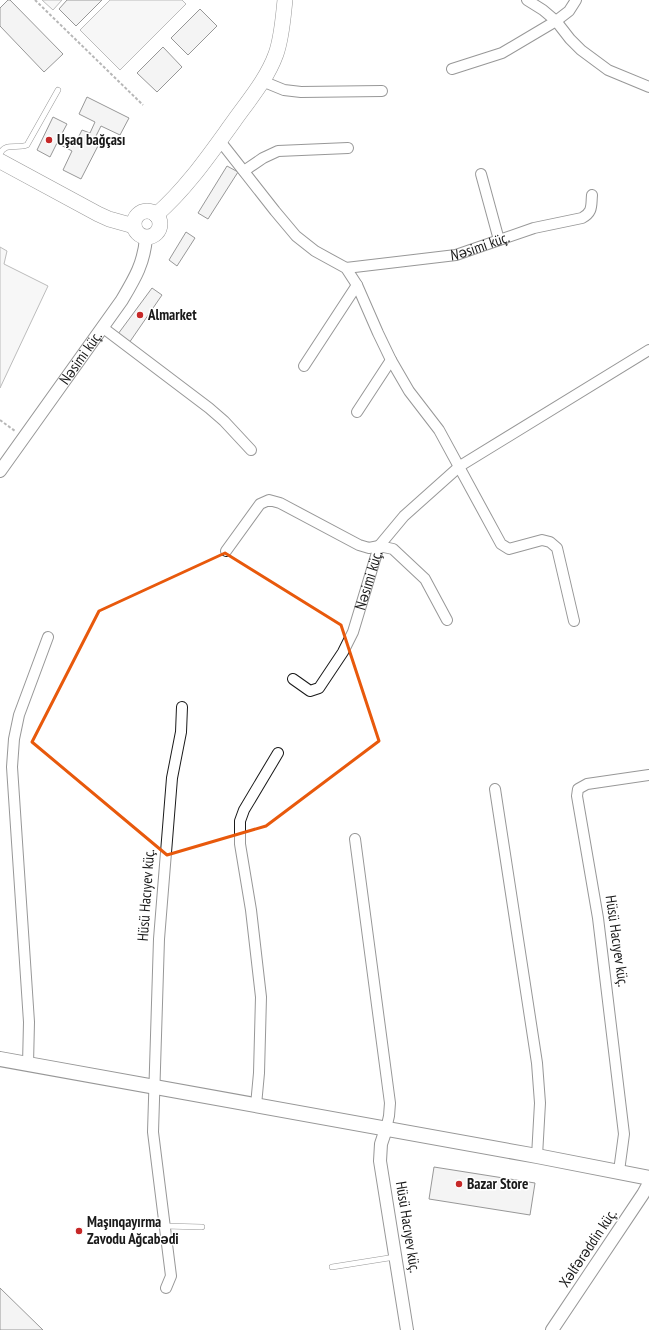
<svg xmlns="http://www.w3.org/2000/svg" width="649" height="1330" viewBox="0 0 649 1330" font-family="'PT Sans Narrow',sans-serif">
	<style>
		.green { fill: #ededed; stroke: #6a6a6a }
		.building { fill: #e6e6e6; stroke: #1a1a1a }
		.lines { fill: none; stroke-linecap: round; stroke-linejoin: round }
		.service-casing { stroke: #1a1a1a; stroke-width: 6 }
		.minor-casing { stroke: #1a1a1a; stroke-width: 12 }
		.tertiary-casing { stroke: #1a1a1a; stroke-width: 14 }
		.secondary-casing { stroke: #1a1a1a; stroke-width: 16 }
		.primary-casing { stroke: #1a1a1a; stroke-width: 16 }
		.path { stroke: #5f5f5f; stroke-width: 2; stroke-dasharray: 3 2; stroke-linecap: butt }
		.service { stroke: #fff; stroke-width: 5 }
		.minor { stroke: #fff; stroke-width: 10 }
		.tertiary { stroke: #fff; stroke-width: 12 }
		.secondary { stroke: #fff; stroke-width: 14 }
		.primary { stroke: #fff; stroke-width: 15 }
		.marked { fill: none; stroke: #e8590c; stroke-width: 3; stroke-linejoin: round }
		.poi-dot { fill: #c62828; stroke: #fff; stroke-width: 1.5 }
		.labels { text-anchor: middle; stroke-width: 3; stroke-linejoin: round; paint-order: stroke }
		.poi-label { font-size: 15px; font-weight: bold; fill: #1a1a1a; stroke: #fff; text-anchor: start }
		.street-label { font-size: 15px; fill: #1a1a1a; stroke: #fff }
	</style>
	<rect width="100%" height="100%" fill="#fff"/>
	<g class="green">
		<path d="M42 0H62L53 10Z"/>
		<path d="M110 0H182L186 4 120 70 80 30Z"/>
		<path d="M0 247 7 251 4 264 48 286 0 388Z"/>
	</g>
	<g class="building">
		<path d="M8 0H10L63 54 44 72 0 26V8Z"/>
		<path d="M67 0H102L76 26 59 9Z"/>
		<path d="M200 9 217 26 188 55 171 38Z"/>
		<path d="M163 47 182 67 157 92 137 73Z"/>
		<path d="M87 97 129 118 120 135 101 126 95 138 101 140 81 179 63 170 72 151 57 143 50 157 37 150 53 117 67 124 59 139 74 146 82 130 90 133 95 122 79 114Z"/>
		<path d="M227 166 238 172 208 219 198 213Z"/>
		<path d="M186 232 195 238 177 266 169 260Z"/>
		<path d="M152 288 162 295 129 343 118 334Z"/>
		<path d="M434 1167 535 1183 530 1215 429 1199Z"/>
		<path d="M0 1288 43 1330H0Z"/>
	</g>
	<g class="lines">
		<g class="service-casing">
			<g id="service">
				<path d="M0 154C5 142 17 149 27 145L58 90"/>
				<path d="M165 1226 202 1227"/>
				<path d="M332 1267 395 1257"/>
			</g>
		</g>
		<g class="minor-casing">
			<g id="minor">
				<path d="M527 0 543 10 556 21 570 39 581 50 608 70 649 87"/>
				<path d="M452 69 502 53 556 21 569 11 576 0"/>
				<path d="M262 81 284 90 301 92 382 91"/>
				<path d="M220 141 275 211 296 236 315 251 346 268 357 285 378 333 391 360 409 391 439 430 501 544 509 549 542 540 550 542 557 548 574 621"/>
				<path d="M244 171 263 158 278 151 348 148"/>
				<path d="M481 174 499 240"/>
				<path id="s1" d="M346 268 456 255 534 228 582 218C593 212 591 206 592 195"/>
				<path d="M102 327 209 408 224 421 251 450"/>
				<path d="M304 366 357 285"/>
				<path d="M357 412 391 360"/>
				<path d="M226 551 260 504 269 500 280 503 359 545 369 548 379 546 393 549 425 579 447 620"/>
				<path id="s2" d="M293 679 310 691 319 688 343 652 353 632 379 546 404 516 460 466 649 350"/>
				<path d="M495 789 537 1063 540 1103 537 1156"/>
				<path d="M355 839 390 1103 389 1116 386 1129"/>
				<path d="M28 1064 29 1022 12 767 14 739 19 715 48 637"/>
				<path d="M256 1105 259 1073 261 997 251 910 240 844V821L244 810 278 753"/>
				<path d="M619 1171 624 1134 598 918 577 796 578 789 587 784 649 775"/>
				<path d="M166 1288 171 1276 153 1132 159 939 172 778 181 732 182 707"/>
			</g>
		</g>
		<g class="tertiary-casing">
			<g id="tertiary">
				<path id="s3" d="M0 471 122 300C135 278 144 263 146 238"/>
				<path d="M386 1129 381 1144 380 1161 407 1330"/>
				<path d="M552 1330 643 1194 649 1183"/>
			</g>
		</g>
		<g class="secondary-casing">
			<path id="secondary" d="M0 1059 537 1156 649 1178"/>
		</g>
		<g class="primary-casing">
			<g id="primary">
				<path d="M0 161 98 214 109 219 134 226"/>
				<circle cx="147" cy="224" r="13"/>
				<path d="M156 215C187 188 210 154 234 121 249 100 267 79 276 54 282 37 283 18 285 0"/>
			</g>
		</g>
		<g class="path">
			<path d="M35 0 143 105"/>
			<path d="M0 420 15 431"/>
		</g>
		<use href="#service" class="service"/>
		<use href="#minor" class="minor"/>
		<use href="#tertiary" class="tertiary"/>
		<use href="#secondary" class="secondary"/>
		<use href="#primary" class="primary"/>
	</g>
	<path d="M0 0H649V1330H0ZM225 553 341 625 379 741 266 826 167 855 32 742 99 611Z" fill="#fff" fill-opacity=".55" fill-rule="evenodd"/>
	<path class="marked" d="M225 553 341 625 379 741 266 826 167 855 32 742 99 611Z"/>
	<g class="poi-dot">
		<circle cx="49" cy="140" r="4"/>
		<circle cx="140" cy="315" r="4"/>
		<circle cx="459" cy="1184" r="4"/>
		<circle cx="79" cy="1231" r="4"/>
	</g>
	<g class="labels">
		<g class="poi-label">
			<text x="57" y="145">Uşaq bağçası</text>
			<text x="148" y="320">Almarket</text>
			<text x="467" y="1189">Bazar Store</text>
			<text x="87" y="1227">Maşınqayırma<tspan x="87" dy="17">Zavodu Ağcabədi</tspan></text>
		</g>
		<g class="street-label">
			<text dy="5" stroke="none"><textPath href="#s1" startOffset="136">Nəsimi küç.</textPath></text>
			<text dy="5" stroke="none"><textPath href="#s3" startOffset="139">Nəsimi küç.</textPath></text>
			<text dy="5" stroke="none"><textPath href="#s2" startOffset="150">Nəsimi küç.</textPath></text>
			<text transform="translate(146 895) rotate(-86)" y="5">Hüsü Hacıyev küç.</text>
			<text transform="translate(617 941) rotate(82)" y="5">Hüsü Hacıyev küç.</text>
			<text transform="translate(408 1227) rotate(81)" y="5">Hüsü Hacıyev küç.</text>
			<text transform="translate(588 1248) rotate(-56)" y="5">Xəlfərəddin küç.</text>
		</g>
	</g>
</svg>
